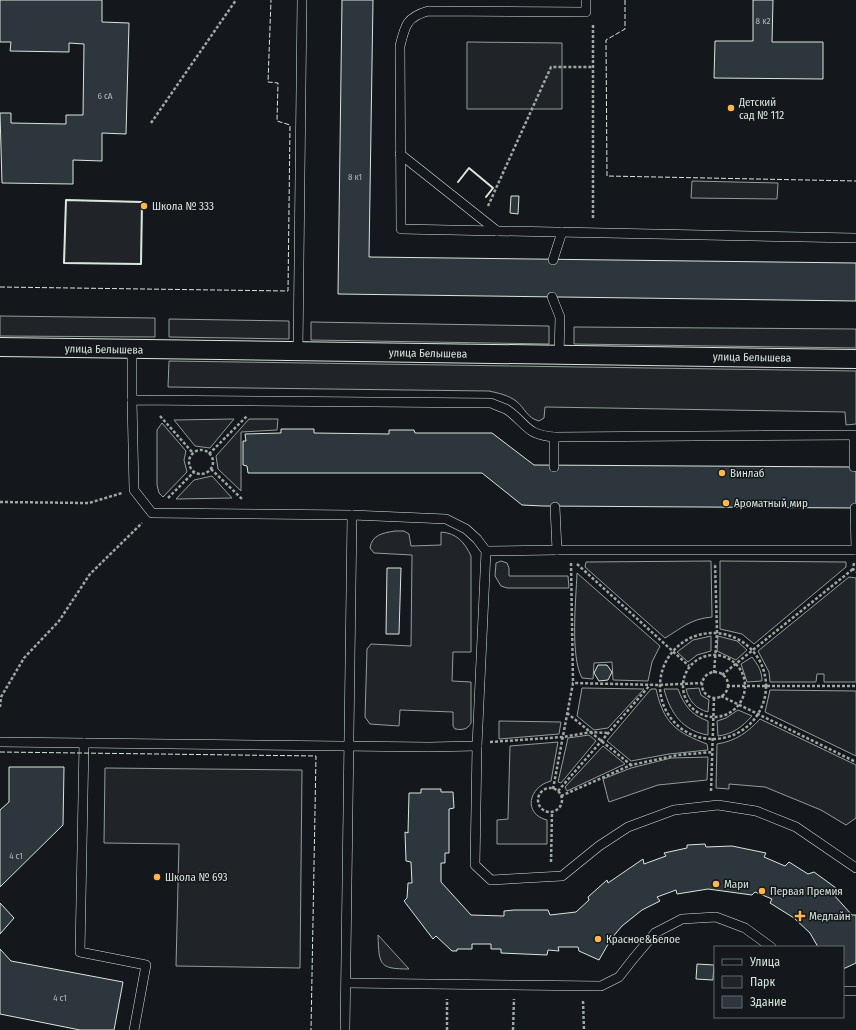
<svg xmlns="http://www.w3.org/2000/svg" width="856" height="1030" viewBox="0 0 856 1030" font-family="'Fira Sans Condensed',sans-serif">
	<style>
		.green { fill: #202428; stroke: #939e99 }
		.building { fill: #2c363c; stroke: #d8e6dc }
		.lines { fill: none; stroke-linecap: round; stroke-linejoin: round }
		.lane-casing { stroke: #d8e6dc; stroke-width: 10 }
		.street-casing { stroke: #d8e6dc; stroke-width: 20 }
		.path { stroke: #9da8a2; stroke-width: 2.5; stroke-dasharray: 3 2; stroke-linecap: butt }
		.lane { stroke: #14181c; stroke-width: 9 }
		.street { stroke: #14181c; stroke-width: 18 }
		.fence { stroke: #d8e6dc; stroke-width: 1; stroke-dasharray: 5 2; stroke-linecap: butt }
		.wall { stroke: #d8e6dc; stroke-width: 2 }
		.poi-dot { fill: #ffb74d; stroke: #14181c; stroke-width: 1.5 }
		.labels { text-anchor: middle; stroke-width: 3; stroke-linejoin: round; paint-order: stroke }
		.number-label { font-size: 9px; fill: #adbab4 }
		.poi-label { font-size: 11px; fill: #d8e6dc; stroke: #14181c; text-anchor: start }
		.street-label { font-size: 11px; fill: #d8e6dc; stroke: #14181c }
	</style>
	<rect width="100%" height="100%" fill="#14181c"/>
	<g class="green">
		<path d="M467 42 562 43V109H467Z"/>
		<path d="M692 181 778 183 777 199 691 198Z"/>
		<path d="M66 200 142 202 141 264 64 263Z"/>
		<path d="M0 316 155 318V337L0 336Z"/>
		<path d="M169 319 289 321V339L169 337Z"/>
		<path d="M311 322 549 326V344L311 340Z"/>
		<path d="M574 327 856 329V348L574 344Z"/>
		<path d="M169 361 856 371V424L846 425 845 412 545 407 544 418 539 421C527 418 525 408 516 401 508 395 498 393 489 391L168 387Z"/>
		<path d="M234 419 210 448 195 446 174 420Z"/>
		<path d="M249 419H278L277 430 241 432V491L218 469 216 456Z"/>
		<path d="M162 423 186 451 184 460 187 472 163 497 159 493 157 485V430Z"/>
		<path d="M212 476 232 498 176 499 194 480Z"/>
		<path d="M395 531H404L409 534 411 546 441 545V532C457 533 465 543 471 556V652H453L452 681 471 682V723C467 730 462 730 455 729L453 726V712L400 710 399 726 370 724 365 717 367 649 371 644 411 646 412 555 374 553 370 548C372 535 382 533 395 531Z"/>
		<path d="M501 561 507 563 509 568V576H568L569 588H507L501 586 495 576 496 563Z"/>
		<path d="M711 561 712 617C690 619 682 628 665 638L585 567 586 562Z"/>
		<path d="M720 561 846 562V567L754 644 742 634 720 629Z"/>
		<path d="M577 573 660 646 652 662 648 681 613 680 612 662 594 663 593 679 582 678C570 656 576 600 577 573Z"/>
		<path d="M849 577 856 578V682H824V674H817L816 682H770L769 672 758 651Z"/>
		<path d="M711 636V651L697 655 688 662 677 652 693 640Z"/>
		<path d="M718 636 737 641 747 650 736 660 717 651Z"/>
		<path d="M752 657C758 665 762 671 762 681L747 682 741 664Z"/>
		<path d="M582 688 644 689 608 728 594 730 577 716Z"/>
		<path d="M699 688 701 695 709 700 708 712C696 709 689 701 686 689Z"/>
		<path d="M651 689H656C664 724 676 732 707 744L708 750 669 754 631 761 607 741Z"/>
		<path d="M664 689H678C684 705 691 715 708 721V735C683 731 670 713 664 689Z"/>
		<path d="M770 690 856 691V756L765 712Z"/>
		<path d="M738 710 752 716C742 727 733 734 718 736L717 721 726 718Z"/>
		<path d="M760 719 856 765V818L846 825 821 810 765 787 729 784V789L716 788 717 744C736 741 748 732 760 719Z"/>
		<path d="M499 721 561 722 559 734 499 739Z"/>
		<path d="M589 735 596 741 561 783 558 782 568 738Z"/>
		<path d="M558 742 551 781C528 787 523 814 547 820V844H497V820L508 819 510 746Z"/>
		<path d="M603 746 625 764 567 791 565 787Z"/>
		<path d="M708 757 707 780 658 785 609 802 608 799 603 779 631 768 671 758Z"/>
		<path d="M105 768 302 770 300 968 176 966 179 844 104 843Z"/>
		<path d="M378 935 409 969C379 969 379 965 378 935Z"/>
	</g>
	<g class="building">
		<path d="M0 0H102V22L129 23 126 134 102 133V161L73 160V184L2 183 0 113H11V123L66 124V115H83L84 44 69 43V52L10 51 11 42H0Z"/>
		<path d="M342 0H373L369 257 856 263V301L338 294Z"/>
		<path d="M753 0H773L772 42H823V79L714 78 715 41H753Z"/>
		<path d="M511 196H519L518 214 510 213Z"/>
		<path d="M281 429H314V433L389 434V430H414L415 433H492L534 465 856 467V508L543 506 522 505 482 473H248L247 466 243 465V441H246L245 434 281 433Z"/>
		<path d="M387 568H401L399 634H386Z"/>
		<path d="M598 665H607L612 672 608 680 599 681 594 673Z"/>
		<path d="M9 767H64L63 825 0 887V810L9 802Z"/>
		<path d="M421 789H441V792H453L454 808 449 809V853H445V863H441V882L471 915 504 916V911L514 910H548L550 915 576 912 589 900 588 897 607 880 608 883 643 859 644 864 666 856 664 853 687 848V845L705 844 706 847 732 846 766 853 764 857 785 866 789 862 808 874 814 872 836 888 833 894 852 915H856V963L843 969V947H818L810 933 794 918 770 903 772 899 755 892 752 895 708 889 677 894 676 890 657 897 660 901 642 910 622 926 611 939 599 960 579 951 578 947H558L559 951 548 950 547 955 501 953V949H491V944H472V949H457V951H452L436 936 433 939 404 901 407 898 408 883H412L411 862 406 861 405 832 408 833 409 793H421Z"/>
		<path d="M0 903 14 918 0 934Z"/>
		<path d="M0 949 11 961 123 982 114 1030H80L0 1014Z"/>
		<path d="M697 964 714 965 713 980 696 979Z"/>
	</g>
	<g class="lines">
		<g class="lane-casing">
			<g id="lane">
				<path d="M586 0V12L428 11C407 17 405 25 400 46L401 229 856 238"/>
				<path d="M400 154 497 231"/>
				<path d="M553 260 562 232"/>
				<path d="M552 297 560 317 559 355"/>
				<path d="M298 351 302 0"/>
				<path d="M132 400V349"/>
				<path d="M856 435 554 437C525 435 526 422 506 409 501 407 495 405 491 403L132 400 134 490 152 513 352 515 446 519 466 529 477 539 486 551 477 746 475 865 491 880 562 876 599 846 628 827 674 810 718 805 756 811 796 827 856 868"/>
				<path d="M554 437V467"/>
				<path d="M854 467V436"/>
				<path d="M855 508 856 550"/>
				<path d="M557 550H856"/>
				<path d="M486 551 557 550 555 507"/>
				<path d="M0 742 429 747 477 746"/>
				<path d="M84 743 80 952 146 965 134 1030"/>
				<path d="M347 983 601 986 619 977 633 959 655 933 682 919 716 917 745 928 771 947"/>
				<path d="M843 991H856"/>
				<path d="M345 1030 352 515"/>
			</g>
		</g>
		<g class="street-casing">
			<path id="street" d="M0 347 856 359"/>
		</g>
		<g class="path">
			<path d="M151 123 236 0"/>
			<path d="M488 206 551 67H593"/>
			<path d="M593 218V23"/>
			<path d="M160 416 193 453"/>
			<circle cx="201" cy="462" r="12"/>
			<path d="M209 454 247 416"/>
			<path d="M211 469 242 499"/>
			<path d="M168 498 194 472"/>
			<path d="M0 502 89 503 122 493"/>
			<path d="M571 563 573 683"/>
			<path d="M854 563 853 569 856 572"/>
			<path d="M577 564 689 666"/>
			<circle cx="713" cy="686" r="53"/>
			<circle cx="714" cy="686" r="31"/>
			<circle cx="715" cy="685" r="13"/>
			<path d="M714 673 717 633 715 563"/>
			<path d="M722 675 853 569"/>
			<path d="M727 686H856"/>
			<path d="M721 696 856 762"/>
			<path d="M0 707 1 697 24 658 59 621 90 574 142 523"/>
			<path d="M567 713 631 765"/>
			<path d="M490 742 563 737 591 732 608 733"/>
			<circle cx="550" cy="800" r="12"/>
			<path d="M553 789 573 683 659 685 702 683"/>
			<path d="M558 791 650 685"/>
			<path d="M711 791 714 698"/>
			<path d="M561 796 631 765 678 755 713 752"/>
			<path d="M551 862 552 812"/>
			<path d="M583 1001 584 1030"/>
			<path d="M447 1030V999"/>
			<path d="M513 1030 514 999"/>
		</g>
		<use href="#lane" class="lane"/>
		<use href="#street" class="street"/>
		<g class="fence">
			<path d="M625 0V29L606 40 607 176 856 181"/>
			<path d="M0 287 288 291 290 125 277 121 278 83 268 82 271 0"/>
			<path d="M0 752 316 756 311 1030"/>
		</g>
		<g class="wall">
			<path d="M458 182 469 168 493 188 486 197"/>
			<path d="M66 200 142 202 141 264 64 263Z"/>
		</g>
	</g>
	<g class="poi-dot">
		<circle cx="731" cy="108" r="4"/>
		<circle cx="144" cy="206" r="4"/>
		<circle cx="722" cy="473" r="4"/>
		<circle cx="726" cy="503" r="4"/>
		<circle cx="157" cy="877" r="4"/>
		<circle cx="716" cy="884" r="4"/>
		<circle cx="762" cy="891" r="4"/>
		<path d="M798 910h4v4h4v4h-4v4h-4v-4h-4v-4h4z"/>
		<circle cx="598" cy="939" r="4"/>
	</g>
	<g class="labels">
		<g class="number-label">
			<text x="763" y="24">8 к2</text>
			<text x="105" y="99">6 сА</text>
			<text x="355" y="180">8 к1</text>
			<text x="16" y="859">4 с1</text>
			<text x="60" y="1001">4 с1</text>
		</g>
		<g class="poi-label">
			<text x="739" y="106">Детский<tspan x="739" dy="13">сад № 112</tspan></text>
			<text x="152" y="210">Школа № 333</text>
			<text x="730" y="477">Винлаб</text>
			<text x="734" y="507">Ароматный мир</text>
			<text x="165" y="881">Школа № 693</text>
			<text x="724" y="888">Мари</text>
			<text x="770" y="895">Первая Премия</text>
			<text x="809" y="920">Медлайн</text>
			<text x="606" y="943">Красное&amp;Белое</text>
		</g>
		<g class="street-label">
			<text transform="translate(104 349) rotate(1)" y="4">улица Белышева</text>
			<text transform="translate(428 353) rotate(1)" y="4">улица Белышева</text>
			<text transform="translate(752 357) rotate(1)" y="4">улица Белышева</text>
		</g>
	</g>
	<rect x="714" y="946" width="130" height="72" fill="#14181c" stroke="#626a69"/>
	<rect x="722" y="959" width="20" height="6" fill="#14181c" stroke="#626a69"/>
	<text x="750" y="966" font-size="12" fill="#d8e6dc">Улица</text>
	<rect x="722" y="976" width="20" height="12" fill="#202428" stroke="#626a69"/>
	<text x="750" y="986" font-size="12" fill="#d8e6dc">Парк</text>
	<rect x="722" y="996" width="20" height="12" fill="#2c363c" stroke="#626a69"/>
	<text x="750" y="1006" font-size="12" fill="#d8e6dc">Здание</text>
</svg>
